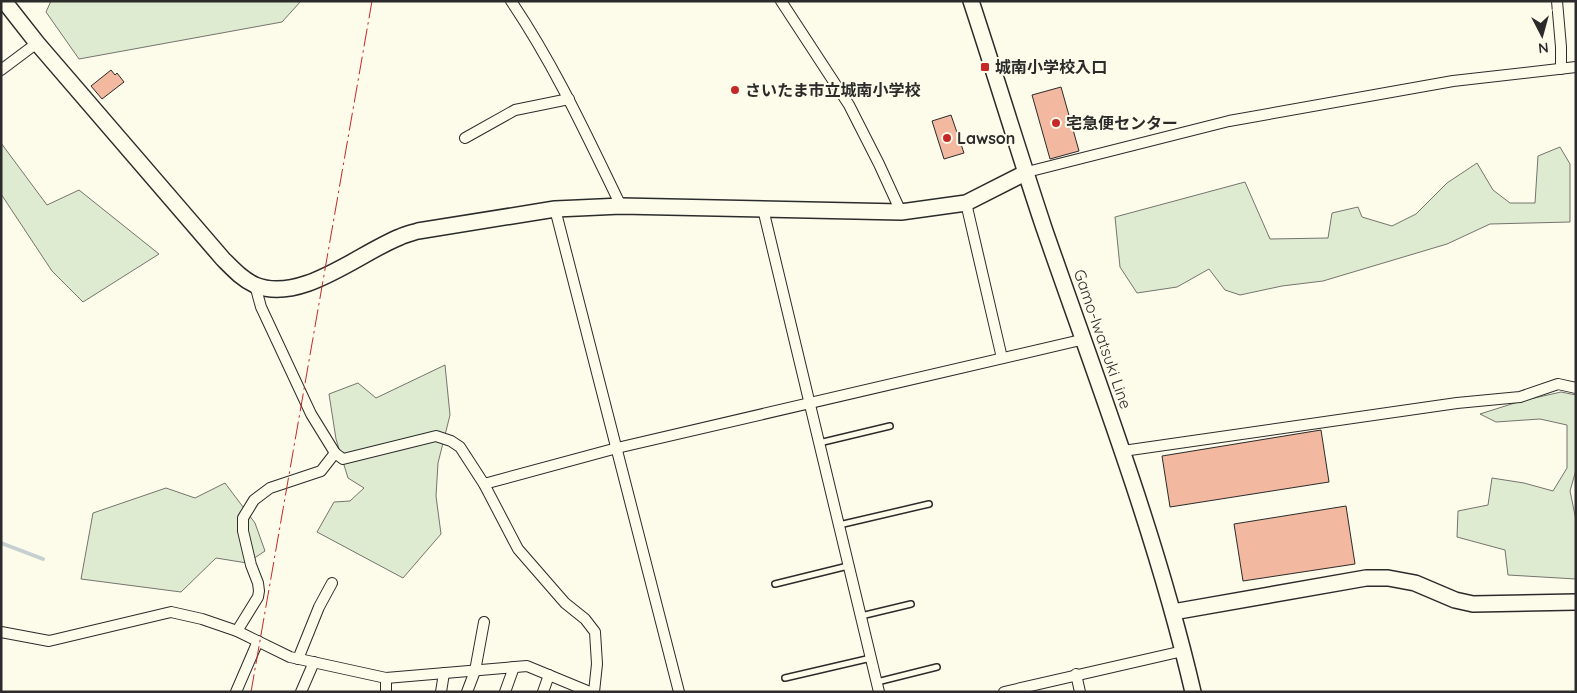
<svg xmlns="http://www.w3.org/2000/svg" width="1577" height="693" viewBox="0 0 1577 693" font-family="Quicksand,'Noto Sans JP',sans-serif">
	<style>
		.green { fill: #deebd1; stroke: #74746e }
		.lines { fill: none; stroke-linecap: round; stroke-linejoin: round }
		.stream { stroke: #c7d0d0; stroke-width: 4 }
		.building { fill: #f2b8a0; stroke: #2b2b2b }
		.lane-casing { stroke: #2b2b2b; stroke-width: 8 }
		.street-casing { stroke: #2b2b2b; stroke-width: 12 }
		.secondary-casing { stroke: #2b2b2b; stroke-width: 18 }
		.lane { stroke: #fdfbea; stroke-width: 5 }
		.street { stroke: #fdfbea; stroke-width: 10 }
		.secondary { stroke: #fdfbea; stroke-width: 15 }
		.power { stroke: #c62828; stroke-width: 1; stroke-dasharray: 18 4 2.5 4; stroke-linecap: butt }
		.poi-dot { fill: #c62828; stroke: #fdfbea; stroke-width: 2 }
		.labels { text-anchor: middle; stroke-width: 4; stroke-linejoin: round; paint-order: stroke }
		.poi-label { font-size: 16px; font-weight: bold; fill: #2b2b2b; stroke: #fdfbea; text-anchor: start }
		.street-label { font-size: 16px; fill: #2b2b2b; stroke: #fdfbea }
	</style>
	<rect width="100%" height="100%" fill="#fdfbea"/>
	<g class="green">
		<path d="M51 1H301L282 22 79 59 46 12Z"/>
		<path d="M1 143 47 205 79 190 159 254 83 302 52 271 1 194Z"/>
		<path d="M1560 147 1570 164V222L1490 224 1447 244 1323 281 1282 286 1240 295 1225 290 1209 269 1177 287 1137 293 1120 267 1115 217 1245 182 1270 239 1328 238 1332 213 1358 207 1362 217 1392 226 1416 214 1447 183 1477 163 1493 190 1510 203H1535L1538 156Z"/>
		<path d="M445 365 450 415 438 463 436 496 441 534 403 578 317 532 334 502 350 501 364 488 348 478 336 439 329 394 358 383 376 398Z"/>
		<path d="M1561 392 1576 395V470L1570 491 1576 520V579L1508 575 1505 550 1457 537 1458 511 1488 505 1492 478 1524 483 1553 491 1567 468V425L1540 419 1496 422 1480 414 1521 401Z"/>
		<path d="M225 483 255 523 265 551 247 563 216 558 181 592 81 579 93 513 166 488 195 498Z"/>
	</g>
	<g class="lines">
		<path class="stream" d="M1 543 43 559"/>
	</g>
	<g class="building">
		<path d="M111 70 115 75 117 73 124 82 102 99 91 86Z"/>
		<path d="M1061 87 1079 151 1050 159 1032 95Z"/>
		<path d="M951 115 964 153 944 159 932 121Z"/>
		<path d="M1321 430 1329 482 1170 507 1162 456Z"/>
		<path d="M1346 506 1355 564 1243 581 1234 524Z"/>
	</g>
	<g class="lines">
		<g class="lane-casing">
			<g id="lane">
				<path d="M819 443 890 426"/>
				<path d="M839 525 929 504"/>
				<path d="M775 584 848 566"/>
				<path d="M861 616 911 604"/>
				<path d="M785 678 871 658"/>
				<path d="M877 682 937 667"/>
			</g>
		</g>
		<g class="street-casing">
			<g id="street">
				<path d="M511 1C555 66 587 136 621 206"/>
				<path d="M781 1 849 105 879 164 901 212"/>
				<path d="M1557 1 1561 47V69"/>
				<path d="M1 70 37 43"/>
				<path d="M465 138 515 110 569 99"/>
				<path d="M1027 172 1229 121 1453 81 1576 67"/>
				<path d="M966 203 1002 358"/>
				<path d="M555 209 679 692"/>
				<path d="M763 209 879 692"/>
				<path d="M255 285 261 307 311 414 335 453 343 459 436 436 451 441 460 447 484 484 518 549 565 603 585 619 595 632 597 664 594 692"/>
				<path d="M1123 451 1457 403 1520 397 1558 384 1576 388"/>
				<path d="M484 484 617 448 1085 339"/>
				<path d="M237 631 258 597 259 591 258 583 251 565 243 531V518L254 500 270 488 321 471 335 453"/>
				<path d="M1 632 49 641 171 612 202 619 237 631 290 657 386 678 527 666 590 692"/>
				<path d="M298 659 319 607 332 583"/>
				<path d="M1076 674 1080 692"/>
				<path d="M236 692 258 641"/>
				<path d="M301 692 314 662"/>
				<path d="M386 692V678"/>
				<path d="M441 692 444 673"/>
				<path d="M467 692 475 671 484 622"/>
				<path d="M505 692 514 667"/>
				<path d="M543 692 549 675"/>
				<path d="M1004 692 1183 651"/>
			</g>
		</g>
		<g class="secondary-casing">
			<g id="secondary">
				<path d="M4 1 37 43 223 259C233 269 242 279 255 285 301 304 359 253 400 237 406 234 412 233 418 231L555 209 578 208 621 206 901 212 966 203 1027 172"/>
				<path d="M971 1C996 77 1019 153 1044 228 1097 381 1156 533 1193 692"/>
				<path d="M1173 612 1366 578H1388L1415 583 1455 600 1473 604 1576 602"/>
			</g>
		</g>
		<use href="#lane" class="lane"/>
		<use href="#street" class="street"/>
		<use href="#secondary" class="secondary"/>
		<path class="power" d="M251 692 372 1"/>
	</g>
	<g class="poi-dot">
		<rect x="980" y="62" width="10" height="10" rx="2.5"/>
		<circle cx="735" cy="90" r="5"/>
		<circle cx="1056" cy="123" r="5"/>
		<circle cx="947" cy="138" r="5"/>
	</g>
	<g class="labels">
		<g class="poi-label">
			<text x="995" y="73">城南小学校入口</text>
			<text x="745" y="96">さいたま市立城南小学校</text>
			<text x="1066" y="129">宅急便センター</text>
			<text x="957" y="144">Lawson</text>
		</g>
		<g class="street-label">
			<text transform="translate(1103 339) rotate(71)" y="6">Gamo-Iwatsuki Line</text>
		</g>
	</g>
	<rect width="1577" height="693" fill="none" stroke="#2b2b2b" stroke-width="5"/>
	<g transform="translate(1542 35) rotate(174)" stroke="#fdfbea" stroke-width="4" paint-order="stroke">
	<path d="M0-4L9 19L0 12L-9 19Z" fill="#2b2b2b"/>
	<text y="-8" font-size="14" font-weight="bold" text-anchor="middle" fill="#2b2b2b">N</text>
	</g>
</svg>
